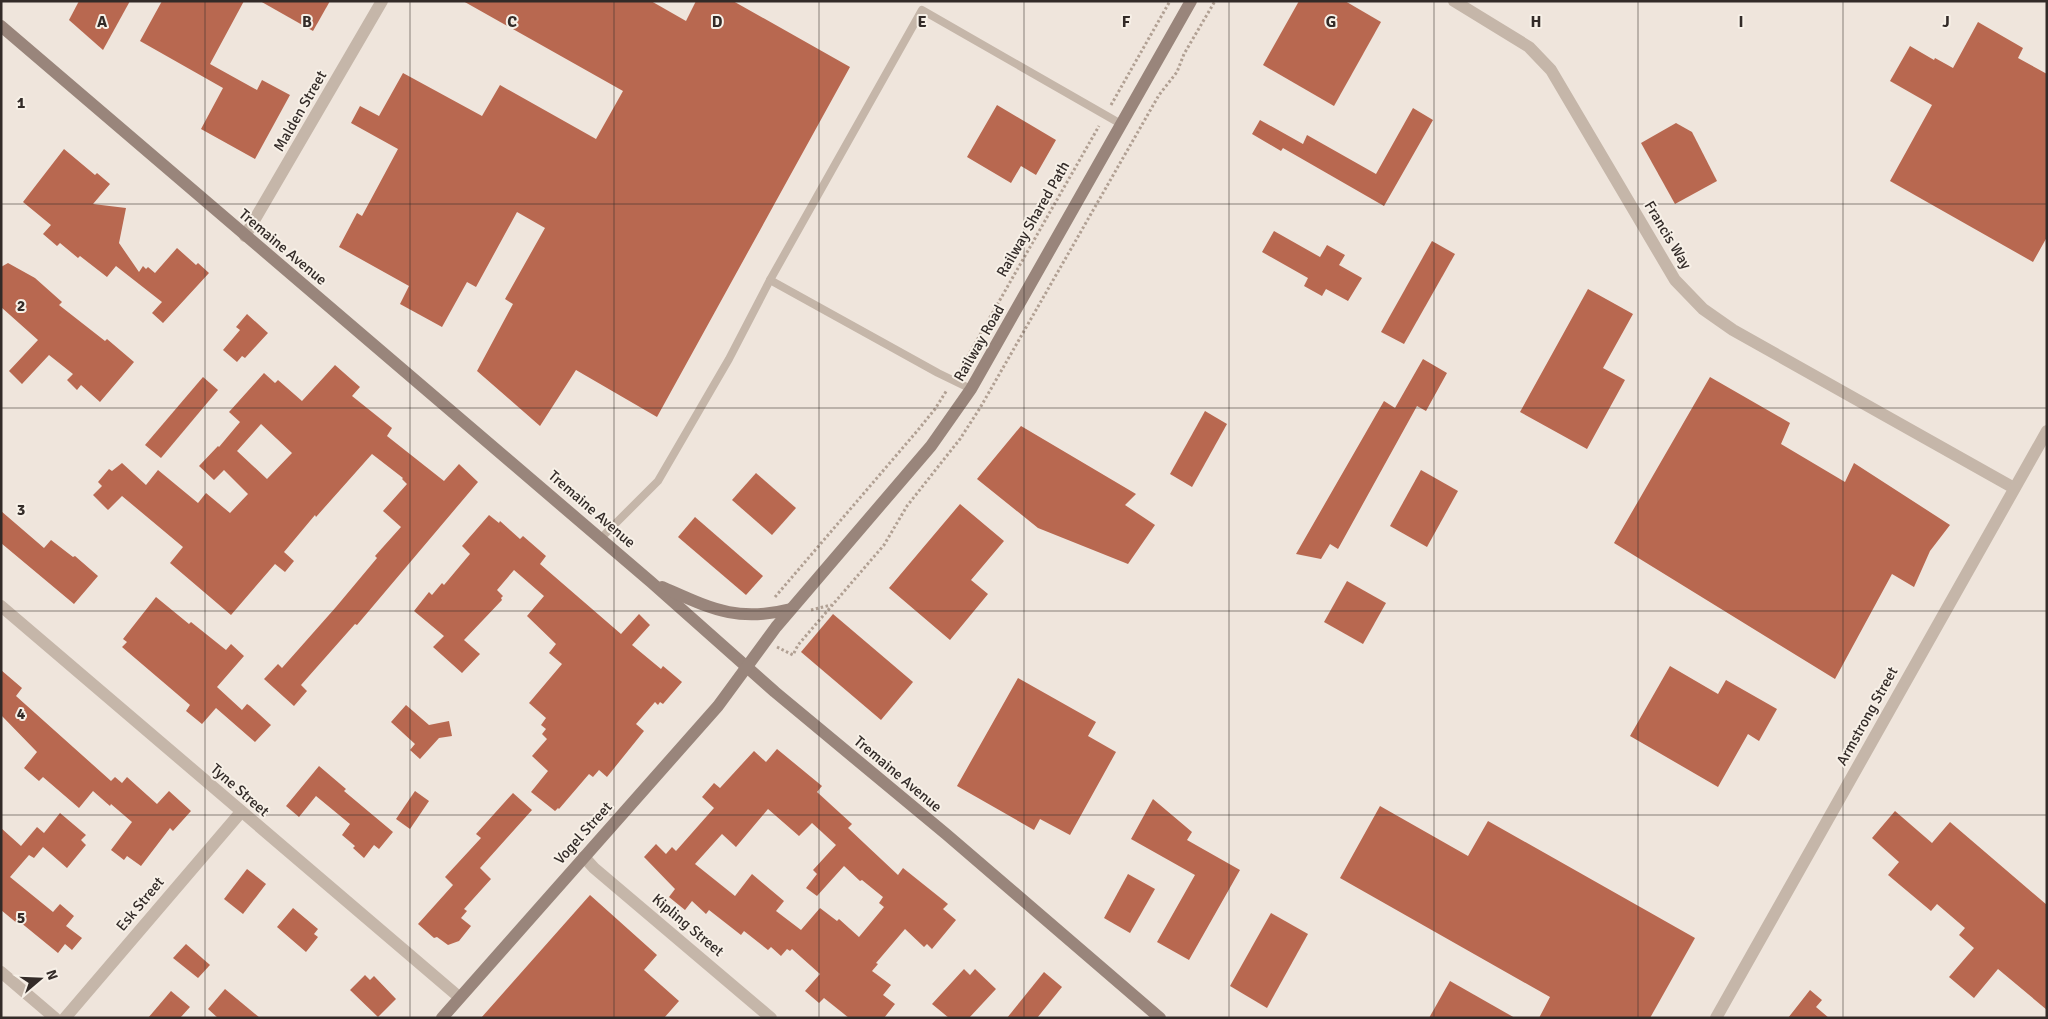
<svg xmlns="http://www.w3.org/2000/svg" width="2048" height="1019" viewBox="0 0 2048 1019" font-family="Signika,sans-serif">
	<style>
		.building { fill: #b86850; fill-rule: evenodd }
		.lines { fill: none; stroke-linecap: round; stroke-linejoin: round }
		.path { stroke: #b1a093; stroke-width: 3; stroke-dasharray: 2.5 2.5; stroke-linecap: butt }
		.lane { stroke: #c5b6a9; stroke-width: 8 }
		.street { stroke: #c5b6a9; stroke-width: 12 }
		.secondary { stroke: #99857b; stroke-width: 12 }
		.grid { fill: none; stroke: #332b28; stroke-width: 1; stroke-opacity: 0.55 }
		.labels { text-anchor: middle; stroke-width: 4; stroke-linejoin: round; paint-order: stroke }
		.street-label { font-size: 15px; fill: #332b28; stroke: #f7f0e7 }
		.grid-label { font-size: 16px; text-anchor: middle; font-weight: bold; fill: #332b28; stroke: #f7f0e7; stroke-width: 4; stroke-linejoin: round; paint-order: stroke }
	</style>
	<rect width="100%" height="100%" fill="#efe5dc"/>
	<g class="building">
		<path d="M79 1H130L103 50 69 20Z"/>
		<path d="M162 1H244L210 64 257 90 262 80 290 95 255 159 201 129 223 88 140 41Z"/>
		<path d="M260 1H330L313 31Z"/>
		<path d="M463 1H651L686 21 696 1H733L850 67 657 417 576 370 540 426 477 371 513 304 505 299 545 228 517 212 476 287 467 282 442 327 400 304 409 286 339 247 357 213 362 216 398 149 351 123 360 106 379 116 403 73 482 116 500 85 596 139 623 91Z"/>
		<path d="M1299 1H1345L1381 22 1334 106 1263 65Z"/>
		<path d="M1978 22 2023 48 2018 58 2047 74V237L2033 262 1890 181 1932 105 1890 81 1910 46 1934 60 1935 58 1953 68Z"/>
		<path d="M997 105 1056 140 1036 175 1021 166 1011 183 967 157Z"/>
		<path d="M1413 108 1433 120 1384 206 1283 148 1281 151 1252 134 1260 120 1303 144 1307 135 1376 174Z"/>
		<path d="M1676 123 1692 132 1717 181 1675 204 1641 143Z"/>
		<path d="M64 149 95 175 97 173 110 184 93 204 126 208 119 243 139 272 143 266 146 269 148 267 155 273 177 248 196 265 198 263 209 273 163 323 152 313 162 302 116 266 107 277 80 256 78 258 60 243 57 246 43 234 51 225 23 202Z"/>
		<path d="M1274 231 1320 257 1327 245 1345 255 1339 265 1362 278 1348 301 1326 289 1322 296 1304 286 1308 278 1262 252Z"/>
		<path d="M1432 241 1455 254 1404 344 1381 332Z"/>
		<path d="M8 263 35 278 62 302 59 305 105 341 107 339 134 362 100 402 81 385 77 390 67 380 73 374 49 355 22 384 9 371 38 340 1 307V267Z"/>
		<path d="M1588 289 1633 314 1603 368 1625 380 1587 449 1520 412Z"/>
		<path d="M247 314 268 333 245 358 242 356 237 362 223 350 240 330 236 327Z"/>
		<path d="M1423 359 1447 373 1426 411 1417 406 1338 549 1330 544 1321 559 1296 554 1384 401 1395 408Z"/>
		<path d="M335 365 360 387 352 396 392 428 387 436 444 481 459 464 478 482 357 625 355 624 301 685 307 691 294 706 264 679 278 664 282 668 336 607 377 558 375 556 401 527 383 511 407 484 402 479 403 478 372 454 316 517 315 515 284 552 294 561 285 572 275 564 231 615 170 563 183 547 122 496 108 510 93 495 102 486 98 482 109 469 112 471 122 463 146 485 158 470 198 503 206 493 230 513 248 494 224 470 214 480 199 466 218 446 219 447 240 422 229 412 264 373 275 383 278 380 302 401ZM261 424 292 453 267 479 237 451Z"/>
		<path d="M203 377 218 390 161 458 145 445Z"/>
		<path d="M1710 377 1790 423 1781 444 1845 482 1854 463 1950 525 1930 551 1914 587 1892 574 1835 679 1614 543Z"/>
		<path d="M1205 411 1227 424 1192 487 1170 474Z"/>
		<path d="M1021 426 1136 494 1125 505 1155 525 1128 564 1038 528 977 479Z"/>
		<path d="M1421 470 1458 491 1427 547 1390 526Z"/>
		<path d="M756 473 796 508 772 535 732 500Z"/>
		<path d="M960 504 1004 541 971 580 988 594 950 640 889 588Z"/>
		<path d="M1 511 44 548 51 540 73 557 75 556 98 576 74 604 1 543Z"/>
		<path d="M489 515 499 523 500 521 520 539 523 536 546 556 540 564 621 634 639 614 650 625 632 645 661 669 663 666 682 682 663 704 660 702 658 705 655 702 636 724 644 731 607 777 599 770 593 777 589 774 559 809 558 808 555 811 531 792 548 771 532 756 547 739 542 734 546 729 541 725 546 718 529 703 562 664 549 653 556 644 527 616 544 596 514 570 497 590 503 596 501 598 502 600 464 640 480 654 462 673 433 647 444 636 414 611 429 592 432 595 442 583 444 585 470 554 462 546Z"/>
		<path d="M695 517 763 576 746 595 678 537Z"/>
		<path d="M1347 581 1386 603 1363 644 1324 622Z"/>
		<path d="M156 597 189 624 191 622 226 650 231 644 244 656 217 687 242 710 247 704 250 706 271 725 255 742 216 708 202 724 186 711 190 705 122 647 127 642 123 639Z"/>
		<path d="M833 614 913 682 881 720 801 652Z"/>
		<path d="M1670 666 1718 694 1726 680 1777 709 1759 741 1748 734 1718 787 1630 736Z"/>
		<path d="M1 670 22 688 16 696 111 781 115 777 122 783 127 777 157 804 169 791 191 811 173 831 170 828 141 866 127 856 124 860 111 850 132 822 111 804 110 806 93 791 79 808 43 777 39 781 24 768 37 752 1 715Z"/>
		<path d="M1018 678 1096 722 1088 736 1116 752 1070 835 1040 819 1034 830 957 786Z"/>
		<path d="M406 705 429 725 449 721 452 736 439 738 420 759 410 750 415 744 391 722Z"/>
		<path d="M777 749 822 786 817 792 852 824 848 828 898 875 903 868 948 904 943 909 956 920 932 949 927 944 924 947 905 929 876 963 878 964 872 971 891 985 883 995 895 1004 884 1018H849L824 998 819 1003 805 991 820 974 792 949 790 951 787 949 781 956 771 947 768 950 744 931 741 935 709 910 706 914 692 901 685 910 669 897 675 889 644 857 656 844 666 854 672 847 676 851 714 808 702 797 714 783 720 788 754 751 766 762ZM768 809 799 836 812 823 836 845 813 870 817 874 806 888 817 896 844 866 860 881 862 880 883 897 879 903 884 907 859 937 839 919 837 921 820 908 801 930 776 911 784 901 752 874 735 896 695 864 722 834 736 847Z"/>
		<path d="M319 766 346 789 344 791 393 832 379 849 374 845 364 858 353 848 355 846 342 835 350 824 316 796 299 817 286 806Z"/>
		<path d="M415 791 429 801 410 829 396 819Z"/>
		<path d="M513 793 532 810 480 868 491 879 464 909 467 911 461 918 471 926 459 941 448 945 437 937 434 938 418 924 453 885 445 877 481 838 476 834Z"/>
		<path d="M1153 799 1192 832 1187 840 1240 870 1189 960 1157 942 1195 875 1131 839Z"/>
		<path d="M1380 806 1468 856 1488 821 1695 938 1650 1018H1539L1550 997 1340 878Z"/>
		<path d="M1895 811 1932 843 1950 822 2047 905V1010L1998 969 1974 998 1949 977 1974 948 1959 935 1965 928 1937 904 1931 911 1888 875 1899 862 1872 838Z"/>
		<path d="M60 813 86 835 81 840 86 845 67 868 43 847 34 858 29 855 10 877 53 912 60 904 74 916 66 926 82 938 72 950 65 944 58 953 20 922 18 924 1 910V828L21 846 37 827 44 833Z"/>
		<path d="M247 869 266 884 243 914 224 899Z"/>
		<path d="M1128 874 1155 889 1130 933 1104 918Z"/>
		<path d="M590 895 657 955 644 970 679 1001 664 1018H481Z"/>
		<path d="M293 908 318 929 314 934 318 937 306 952 277 927Z"/>
		<path d="M1271 913 1308 934 1267 1008 1230 986Z"/>
		<path d="M186 944 210 965 198 978 173 958Z"/>
		<path d="M964 969 970 975 975 969 996 989 969 1018H949L932 1004Z"/>
		<path d="M1044 972 1062 987 1037 1018H1007Z"/>
		<path d="M365 975 370 980 374 976 396 999 378 1017 350 990Z"/>
		<path d="M1450 981 1515 1018H1429Z"/>
		<path d="M225 989 260 1018H218L208 1009Z"/>
		<path d="M1810 990 1822 1000 1816 1007 1829 1018H1788Z"/>
		<path d="M171 991 190 1007 180 1018H148Z"/>
	</g>
	<g class="lines">
		<g class="path">
			<path d="M1111 105 1170 1"/>
			<path d="M960 370 1099 126"/>
			<path d="M775 597 918 430 935 409 947 390"/>
			<path d="M811 610 831 605"/>
			<path d="M777 647 793 655 798 645 884 545 907 506 960 439 980 408 1159 95 1177 72 1184 54 1215 1"/>
		</g>
		<g class="lane">
			<path d="M770 280 938 373 971 389"/>
			<path d="M601 538 658 481 729 359 770 280 922 10 1121 124"/>
		</g>
		<g class="street">
			<path d="M1454 1 1529 47 1551 70 1675 280 1703 309 1733 330 2014 488"/>
			<path d="M245 236 382 1"/>
			<path d="M1 606 459 997"/>
			<path d="M584 857 594 868 771 1018"/>
			<path d="M1 972 55 1018"/>
			<path d="M65 1018 241 812"/>
			<path d="M1716 1018 2047 431"/>
		</g>
		<g class="secondary">
			<path d="M1 26 651 582 775 692 946 834 1160 1018"/>
			<path d="M662 587C710 608 736 623 791 609"/>
			<path d="M442 1018 718 706 776 627 931 446 971 389 1191 1"/>
		</g>
	</g>
	<path class="grid" d="M205 1V1018M410 1V1018M614 1V1018M819 1V1018M1024 1V1018M1229 1V1018M1434 1V1018M1638 1V1018M1843 1V1018M1 204H2047M1 408H2047M1 611H2047M1 815H2047"/>
	<g class="labels">
		<g class="street-label">
			<text transform="translate(300 111) rotate(-60)" y="5">Malden Street</text>
			<text transform="translate(1033 219) rotate(-60)" y="5">Railway Shared Path</text>
			<text transform="translate(1668 235) rotate(59)" y="5">Francis Way</text>
			<text transform="translate(283 247) rotate(40)" y="5">Tremaine Avenue</text>
			<text transform="translate(979 343) rotate(-60)" y="5">Railway Road</text>
			<text transform="translate(592 509) rotate(41)" y="5">Tremaine Avenue</text>
			<text transform="translate(1867 716) rotate(-61)" y="5">Armstrong Street</text>
			<text transform="translate(898 774) rotate(40)" y="5">Tremaine Avenue</text>
			<text transform="translate(240 790) rotate(41)" y="5">Tyne Street</text>
			<text transform="translate(583 833) rotate(-48)" y="5">Vogel Street</text>
			<text transform="translate(140 904) rotate(-50)" y="5">Esk Street</text>
			<text transform="translate(688 925) rotate(40)" y="5">Kipling Street</text>
		</g>
	</g>
	<g class="grid-label">
		<text x="102" y="27">A</text>
		<text x="307" y="27">B</text>
		<text x="512" y="27">C</text>
		<text x="717" y="27">D</text>
		<text x="922" y="27">E</text>
		<text x="1126" y="27">F</text>
		<text x="1331" y="27">G</text>
		<text x="1536" y="27">H</text>
		<text x="1741" y="27">I</text>
		<text x="1946" y="27">J</text>
		<text x="21" y="108">1</text>
		<text x="21" y="311">2</text>
		<text x="21" y="515">3</text>
		<text x="21" y="719">4</text>
		<text x="21" y="923">5</text>
	</g>
	<rect width="2048" height="1019" fill="none" stroke="#332b28" stroke-width="5"/>
	<g transform="translate(40 979) rotate(71)" stroke="#f7f0e7" stroke-width="4" paint-order="stroke">
	<path d="M0-4L9 19L0 12L-9 19Z" fill="#332b28"/>
	<text y="-8" font-size="14" font-weight="bold" text-anchor="middle" fill="#332b28">N</text>
	</g>
</svg>
